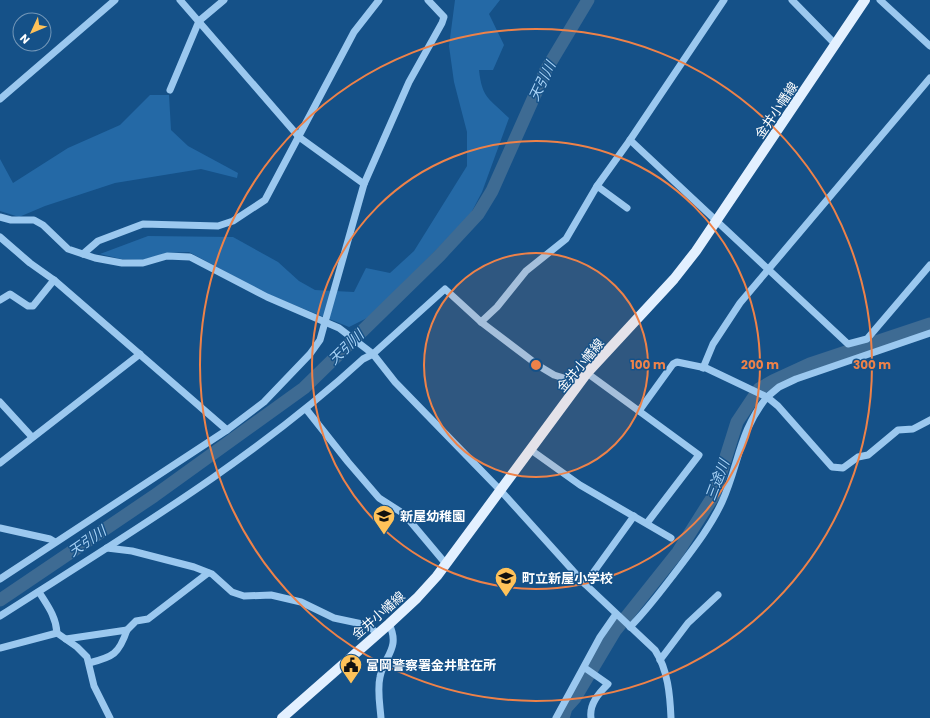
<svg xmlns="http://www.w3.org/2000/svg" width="930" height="718" viewBox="0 0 930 718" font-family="Poppins,'Noto Sans JP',sans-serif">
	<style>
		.green { fill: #2469a6 }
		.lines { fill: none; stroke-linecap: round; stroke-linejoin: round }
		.river { stroke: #3e6b93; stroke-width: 13 }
		.minor { stroke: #9bc8ef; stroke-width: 7 }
		.major { stroke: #e3f0ff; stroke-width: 10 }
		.ring { fill: none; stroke: #ee8249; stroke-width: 2 }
		.labels { text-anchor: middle; stroke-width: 3; stroke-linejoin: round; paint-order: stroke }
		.street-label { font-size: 13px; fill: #fff; stroke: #155188 }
		.poi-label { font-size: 13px; font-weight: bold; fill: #fff; stroke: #155188; text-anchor: start }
		.water-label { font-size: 14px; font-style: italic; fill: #a7d2f6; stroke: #155188 }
		.centre { fill: #ee8249; stroke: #155188; stroke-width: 2 }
		.ring-label { font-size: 12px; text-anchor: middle; font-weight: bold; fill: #ee8249; stroke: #155188; stroke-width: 3; stroke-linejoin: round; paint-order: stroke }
	</style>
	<rect width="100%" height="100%" fill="#155188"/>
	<g class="green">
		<path d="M455 0H500L489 14 504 45 493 70H479C482 99 490 99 509 118L482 192 470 215 373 315 349 327 267 294 189 252 166 253 142 260 121 259 100 254 148 236 233 237 278 262 299 281 315 290 354 292 366 268 390 273 414 251 467 166V132L454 82 449 46Z"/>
		<path d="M150 95H169L171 130 188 146 238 173 237 178 201 169 115 183 45 206 19 217 0 211V159L13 183 68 148 120 125Z"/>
	</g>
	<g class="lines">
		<g class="river">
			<path d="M0 600 154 496 304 388 440 255 478 214 492 191 546 70 588 0"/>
			<path d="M563 718 566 708 575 698 615 631 678 552 714 495 737 422 759 389 773 381 810 364 930 324"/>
		</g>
		<g class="minor">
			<path d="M180 0 299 137 364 184"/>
			<path d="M792 0 836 45"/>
			<path d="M880 0 930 46"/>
			<path d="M170 90 199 21 224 0"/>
			<path d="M0 99 115 0"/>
			<path d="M630 140 848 344 867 339 930 265"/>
			<path d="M597 186 627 208"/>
			<path d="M0 217 11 220H34L43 225 68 249 95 258 122 263H143L167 256 190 257 267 297 339 328 373 354 395 382 501 491 585 584 655 650C668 670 670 695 671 718"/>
			<path d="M0 237 30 263 54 280 227 430"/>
			<path d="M83 254 98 241 143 224 218 226 233 221 265 200 354 32 379 0"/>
			<path d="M0 300 10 294 28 306H33L54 280"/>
			<path d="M481 322 497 307 526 271 566 239 597 186 630 140 724 0"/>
			<path d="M930 333 796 379 779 387 767 397 778 406 832 467 843 468 858 457 868 455 898 430 913 429 930 420"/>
			<path d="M703 368 713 344 740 303 930 78"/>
			<path d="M587 373 639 411 673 364 677 362 706 368 767 397C739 431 739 465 722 502 709 530 689 554 671 578 658 595 645 612 630 627"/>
			<path d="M0 402 32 437"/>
			<path d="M306 409 348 462 379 498 404 514 446 564"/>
			<path d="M639 411 699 455 647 523"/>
			<path d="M531 450 580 485 671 538"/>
			<path d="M0 463 140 354"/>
			<path d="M0 528 50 539 55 542"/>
			<path d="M107 548 132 551 194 567 212 574 232 592 244 596 271 595 301 602 334 618 367 625 377 633"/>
			<path d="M0 579 227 430 264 402 310 354 320 340 325 322 364 184 409 82 442 23 444 17 428 0"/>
			<path d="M585 584 634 516"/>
			<path d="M39 592C47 605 56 616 57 633L77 647 87 657 94 686 110 718"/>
			<path d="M0 616C125 536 253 460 363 359L373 354 445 289 481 322 539 366 554 375 580 383"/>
			<path d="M66 639 127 630 136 621 148 619 208 573"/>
			<path d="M0 648 57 633"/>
			<path d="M660 660 688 623 718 595"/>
			<path d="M89 663C113 657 119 654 127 630"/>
			<path d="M585 668 608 684C599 693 589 704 591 718"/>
			<path d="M381 718C380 705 377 690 380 677 384 656 401 648 389 624"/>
			<path d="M556 718 600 637 616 614"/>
		</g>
		<path class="major" d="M282 718 389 624 417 598 437 576 587 373 674 279 696 251 865 0"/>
	</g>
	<circle cx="536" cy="365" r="112" fill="#ee8249" fill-opacity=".12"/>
	<g class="ring">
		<circle cx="536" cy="365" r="112"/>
		<circle cx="536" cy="365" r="224"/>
		<circle cx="536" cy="365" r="336"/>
	</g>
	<defs>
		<g id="school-pin" transform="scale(1.15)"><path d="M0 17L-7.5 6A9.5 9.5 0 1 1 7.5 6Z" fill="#ffc259" stroke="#155188"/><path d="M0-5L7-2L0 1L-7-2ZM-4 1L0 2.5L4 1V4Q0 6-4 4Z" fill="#111"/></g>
		<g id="civic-pin" transform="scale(1.15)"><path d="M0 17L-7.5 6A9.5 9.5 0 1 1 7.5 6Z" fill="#ffc259" stroke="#155188"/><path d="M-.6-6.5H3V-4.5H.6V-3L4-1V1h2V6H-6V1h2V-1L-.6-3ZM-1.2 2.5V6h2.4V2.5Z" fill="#111"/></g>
	</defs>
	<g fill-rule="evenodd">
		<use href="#school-pin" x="384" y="516"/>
		<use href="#school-pin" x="506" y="578"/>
		<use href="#civic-pin" x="351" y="665"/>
	</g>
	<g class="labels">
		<g class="street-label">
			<text transform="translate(776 110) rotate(-56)" y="5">金井小幡線</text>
			<text transform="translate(580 365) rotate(-50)" y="5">金井小幡線</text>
			<text transform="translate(378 615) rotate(-41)" y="5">金井小幡線</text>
		</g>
		<g class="poi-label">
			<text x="400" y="521">新屋幼稚園</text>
			<text x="522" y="583">町立新屋小学校</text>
			<text x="366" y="670">富岡警察署金井駐在所</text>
		</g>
		<g class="water-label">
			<text transform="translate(542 81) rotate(-64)" y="5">天引川</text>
			<text transform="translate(346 347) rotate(-44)" y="5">天引川</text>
			<text transform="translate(717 480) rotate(-69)" y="5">三途川</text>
			<text transform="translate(87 541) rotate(-34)" y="5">天引川</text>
		</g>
	</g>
	<circle cx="536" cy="365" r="6" class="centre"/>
	<g class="ring-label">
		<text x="648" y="369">100 m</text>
		<text x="760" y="369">200 m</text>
		<text x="872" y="369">300 m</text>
	</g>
	<g transform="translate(32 32) rotate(226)"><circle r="19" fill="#155188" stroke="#7397b8"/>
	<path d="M0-3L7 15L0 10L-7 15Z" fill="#ffc259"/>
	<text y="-6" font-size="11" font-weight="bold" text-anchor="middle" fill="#ffffff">N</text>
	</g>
</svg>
